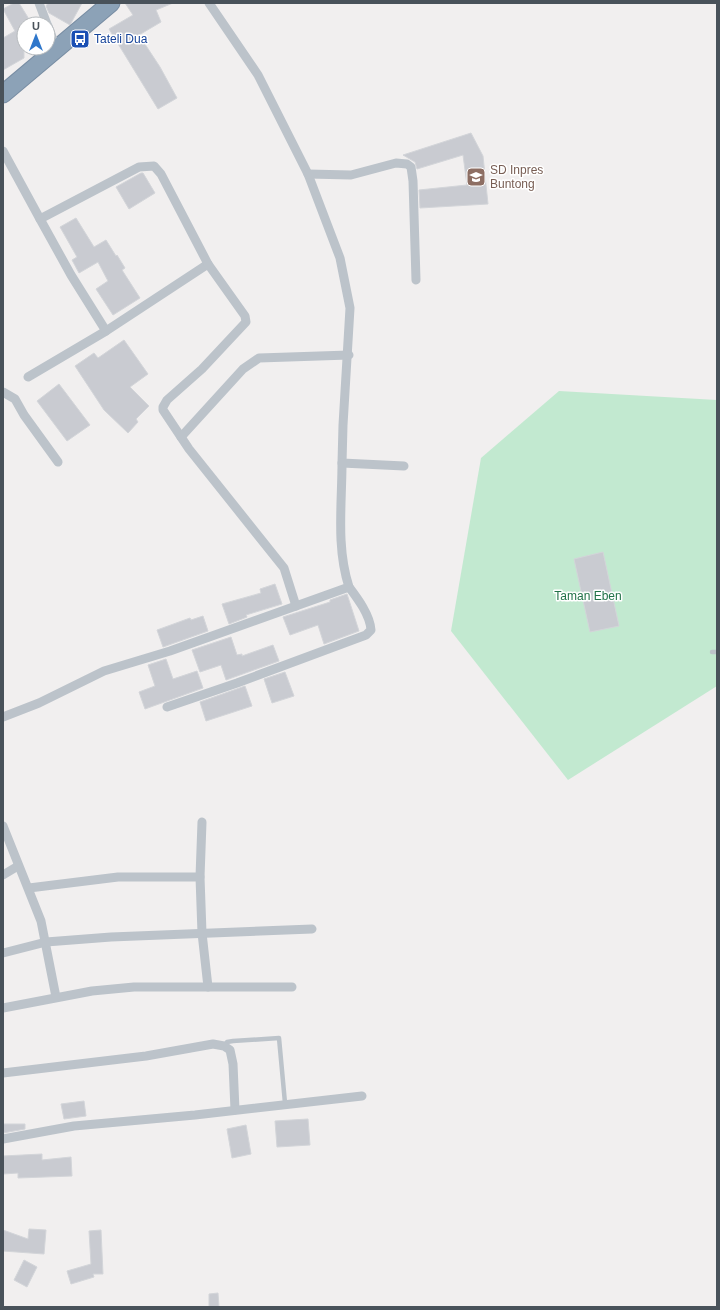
<svg xmlns="http://www.w3.org/2000/svg" width="720" height="1310" viewBox="0 0 720 1310" font-family="Helvetica,sans-serif">
	<style>
		.green { fill: #c2e9d0 }
		.building { fill: #c9cbd1; stroke: #d3d5d9 }
		.lines { fill: none; stroke-linecap: round; stroke-linejoin: round }
		.highway-casing { stroke: #788da3; stroke-width: 19 }
		.lane { stroke: #bcc3ca; stroke-width: 4.5 }
		.street { stroke: #bcc3ca; stroke-width: 9 }
		.highway { stroke: #8ca2b7; stroke-width: 17 }
		.labels { text-anchor: middle; stroke-width: 3; stroke-linejoin: round; paint-order: stroke }
		.transit-label { font-size: 12px; fill: #164399; stroke: #fff; text-anchor: start }
		.education-label { font-size: 12px; fill: #785e54; stroke: #fff; text-anchor: start }
		.park-label { font-size: 12px; fill: #227248; stroke: #fff }
	</style>
	<rect width="100%" height="100%" fill="#f1efef"/>
	<path class="green" d="M559 391 717 400V686L568 780 451 631 481 458Z"/>
	<g class="building">
		<path d="M14 3H19L32 24H24V58L3 70V38L15 31 3 9Z"/>
		<path d="M48 3H82L70 25 49 13 46 6Z"/>
		<path d="M125 3H173L156 10 161 22 139 35 160 67 177 98 158 109 109 29 133 15Z"/>
		<path d="M471 133 483 156 488 204 420 208 419 190 467 185 463 155 417 169 415 162 403 155Z"/>
		<path d="M141 173H143L155 193 129 209 116 187Z"/>
		<path d="M76 218 94 247 106 240 116 256 117 255 125 268 122 270 140 298 113 315 96 289 108 281 98 262 79 273 72 260 77 257 60 227Z"/>
		<path d="M124 340 148 374 130 387 149 406 136 419 138 422 128 433 104 410 75 366 94 353 98 358Z"/>
		<path d="M59 384 90 425 67 441 37 401Z"/>
		<path d="M603 552 619 626 590 632 574 559Z"/>
		<path d="M275 584 282 604 246 615 247 617 229 624 222 604 261 593 260 589Z"/>
		<path d="M347 594 359 631 324 644 318 625 290 635 283 617 330 602V600Z"/>
		<path d="M203 616 208 631 163 647 157 630 190 618 191 620Z"/>
		<path d="M231 637 237 655 242 654V656L273 645 279 661 226 680 221 665 200 672 192 650Z"/>
		<path d="M166 659 173 679 197 671 203 688 145 709 139 692 155 686 148 665Z"/>
		<path d="M285 672 294 696 272 703 264 679Z"/>
		<path d="M245 686 252 706 206 721 200 702Z"/>
		<path d="M84 1101 86 1116 64 1119 61 1104Z"/>
		<path d="M308 1119 310 1145 277 1147 275 1121Z"/>
		<path d="M3 1124H25V1129L3 1133Z"/>
		<path d="M246 1125 251 1154 232 1158 227 1129Z"/>
		<path d="M42 1154V1160L71 1157 72 1176 18 1178V1173L3 1174V1156Z"/>
		<path d="M29 1229 46 1230 44 1254 3 1251V1230L28 1239Z"/>
		<path d="M101 1230 103 1274H93L94 1277 71 1284 67 1271 91 1264 89 1231Z"/>
		<path d="M24 1260 37 1267 27 1287 14 1280Z"/>
		<path d="M218 1293 219 1307H209V1294Z"/>
	</g>
	<g class="lines">
		<g class="highway-casing">
			<path id="highway" d="M3 94 111 3"/>
		</g>
		<g class="lane">
			<path d="M712 652H717"/>
			<path d="M224 1046 227 1042 233 1041 279 1038 285 1103"/>
		</g>
		<g class="street">
			<path d="M39 3 47 24"/>
			<path d="M209 3 258 75 308 174 340 258 350 308 343 425 342 463 404 466"/>
			<path d="M48 26 56 48"/>
			<path d="M3 151 40 219 139 167 154 166 161 174 208 264 106 331 28 377"/>
			<path d="M308 174 351 175 396 163 407 164 411 167 413 181 416 280"/>
			<path d="M40 219 71 275 106 331"/>
			<path d="M208 264 245 316 246 322 202 369 167 400 163 407V410L189 449 284 568 296 606"/>
			<path d="M3 392 15 399 24 415 58 462"/>
			<path d="M181 437 243 369 259 358 349 355"/>
			<path d="M167 707 237 683 366 635 371 630C370 615 358 599 349 587"/>
			<path d="M3 717 39 703 104 671 170 651 349 587C336 547 342 504 342 463"/>
			<path d="M3 826 41 921 56 997"/>
			<path d="M3 875 18 866"/>
			<path d="M200 877 202 822"/>
			<path d="M29 888 118 877H200L202 933 208 987"/>
			<path d="M3 953 46 942 111 937 312 929"/>
			<path d="M3 1008 92 991 134 987H292"/>
			<path d="M3 1073 146 1056 213 1044 224 1046 230 1050 233 1064 235 1110"/>
			<path d="M3 1139 74 1126 195 1115 362 1096"/>
		</g>
		<use href="#highway" class="highway"/>
	</g>
	<defs>
		<g id="bus-square" transform="scale(1)"><rect x="-9" y="-9" width="18" height="18" rx="4" fill="#1a4fb4" stroke="#fff"/><path d="M-5-6H5V4H4V6H2V4H-2V6H-4V4H-5ZM-3.5-4V0h7V-4ZM-3.5 1.2v1.5H-2V1.2ZM2 1.2v1.5H3.5V1.2Z" fill="#fff"/></g>
		<g id="school-square" transform="scale(1)"><rect x="-9" y="-9" width="18" height="18" rx="4" fill="#8d6e63" stroke="#fff"/><path d="M0-5L7-2L0 1L-7-2ZM-4 1L0 2.5L4 1V4Q0 6-4 4Z" fill="#fff"/></g>
	</defs>
	<g fill-rule="evenodd">
		<use href="#bus-square" x="80" y="39"/>
		<use href="#school-square" x="476" y="177"/>
	</g>
	<g class="labels">
		<g class="transit-label">
			<text x="94" y="43">Tateli Dua</text>
		</g>
		<g class="education-label">
			<text x="490" y="174">SD Inpres<tspan x="490" dy="14">Buntong</tspan></text>
		</g>
		<g class="park-label">
			<text x="588" y="600">Taman Eben</text>
		</g>
	</g>
	<rect width="720" height="1310" fill="none" stroke="#49525a" stroke-width="8"/>
	<g transform="translate(36 36)"><circle r="19" fill="#ffffff" stroke="#b6babd"/>
	<path d="M0-3L7 15L0 10L-7 15Z" fill="#2f77cb"/>
	<text y="-6" font-size="11" font-weight="bold" text-anchor="middle" fill="#49525a">U</text>
	</g>
</svg>
